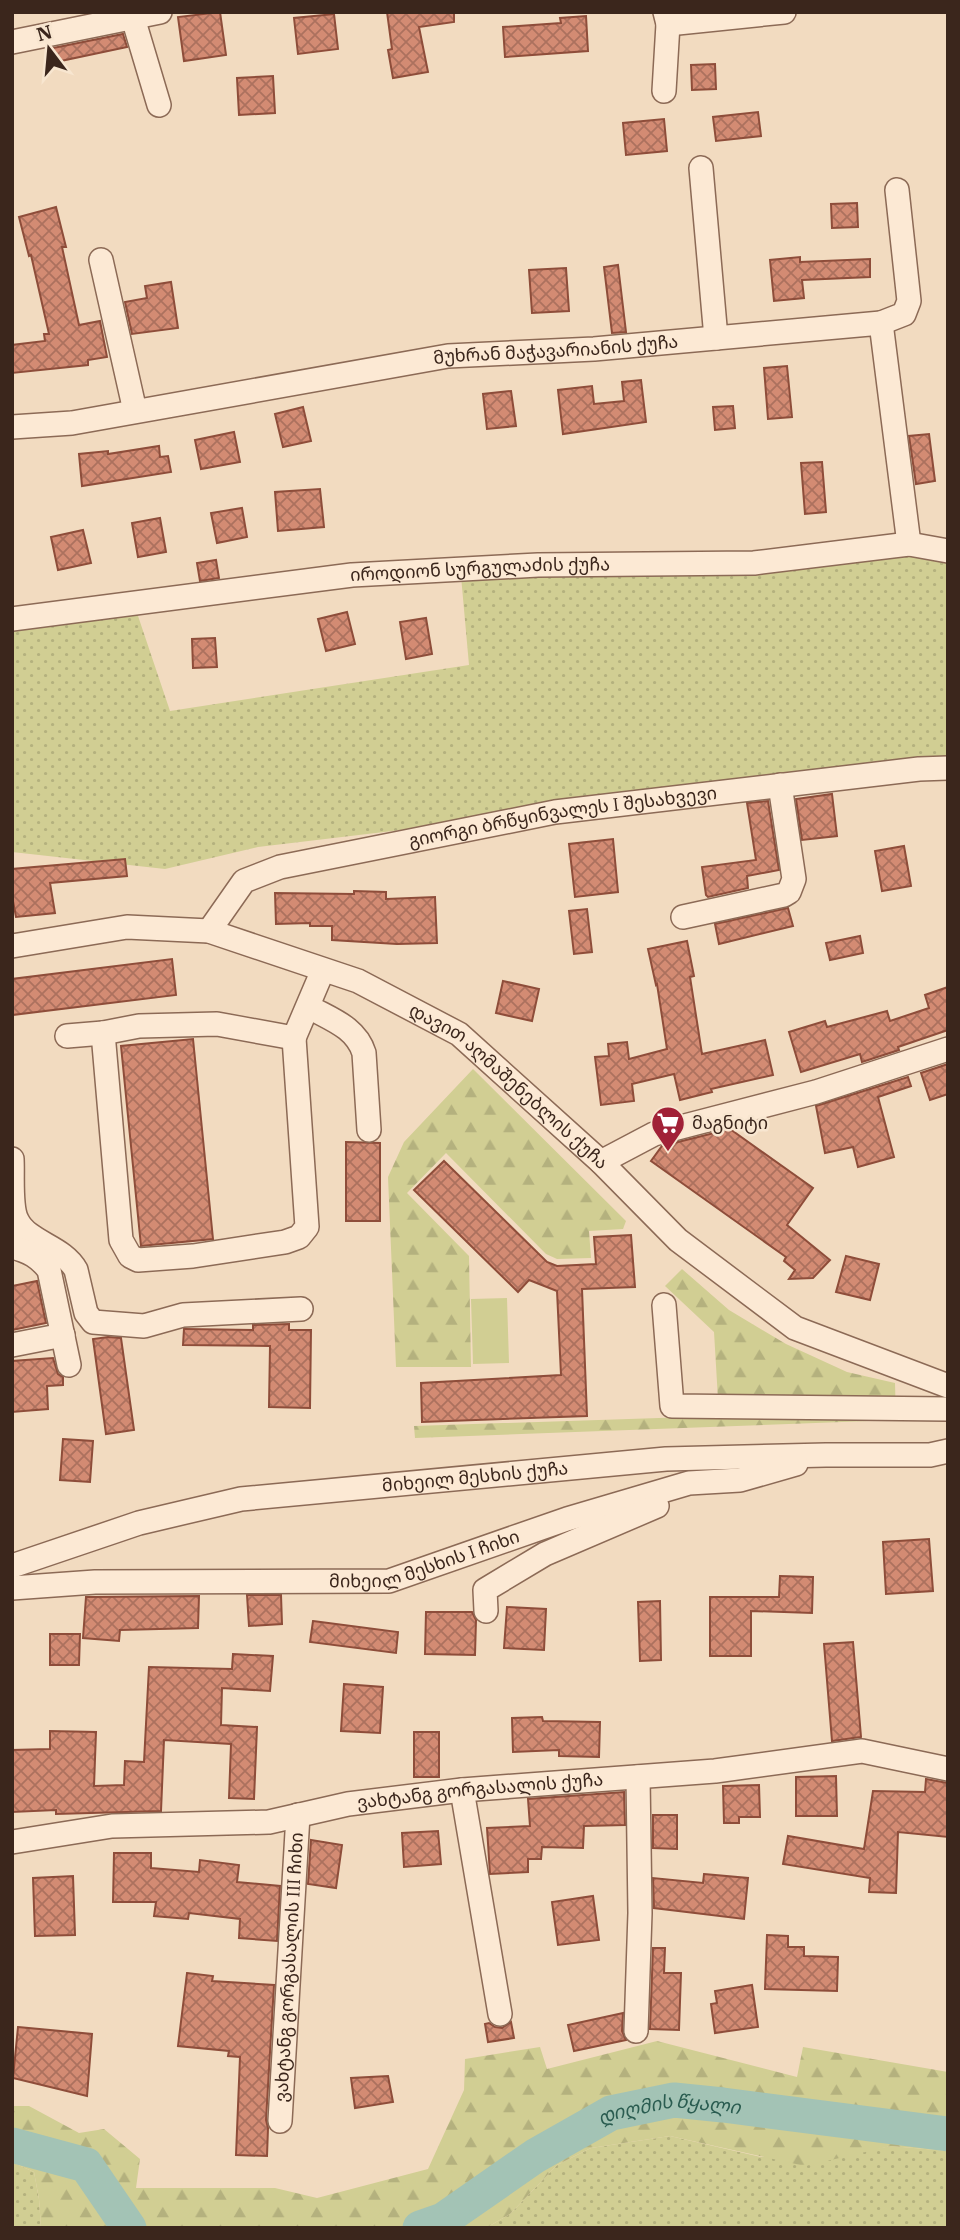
<svg xmlns="http://www.w3.org/2000/svg" width="960" height="2240" viewBox="0 0 960 2240" font-family="'IBM Plex Serif','Noto Sans Georgian',serif">
	<style>
		.grass { fill: url(#grass-dots) }
		.forest { fill: url(#forest-firs) }
		.pitch { fill: #d1ce93 }
		.lines { fill: none; stroke-linecap: round; stroke-linejoin: round }
		.river { stroke: #a3c3b5; stroke-width: 35 }
		.building { fill: url(#building-cross-hatch); stroke: #8e4d3a; stroke-width: 2 }
		.minor-casing { stroke: #8c6a56; stroke-width: 26 }
		.minor { stroke: #fce9d4; stroke-width: 23 }
		.labels { text-anchor: middle; stroke-width: 5; stroke-linejoin: round; paint-order: stroke }
		.street-label { font-size: 18px; fill: #3b261c; stroke: #f8e6d0 }
		.poi-label { font-size: 18px; fill: #3b261c; stroke: #f8e6d0; text-anchor: start }
		.water-label { font-size: 19px; font-style: italic; fill: #2a5c50; stroke: #f8e6d0 }
	</style>
	<defs>
		<pattern id="grass-dots" width="8" height="8" patternUnits="userSpaceOnUse" patternTransform="scale(1.75)"><rect width="8" height="8" fill="#d1ce93"/><path d="M2 2h.1M6 6h.1" fill="none" stroke="#b4b17e" stroke-width="1.8" stroke-linecap="round"/></pattern>
		<pattern id="forest-firs" width="22" height="20" patternUnits="userSpaceOnUse" patternTransform="scale(1.75)"><rect width="22" height="20" fill="#d1ce93"/><path d="M5 1l3.5 6h-7zM16 11l3.5 6h-7z" fill="#b4b17e"/></pattern>
		<pattern id="building-cross-hatch" width="8" height="8" patternUnits="userSpaceOnUse" patternTransform="scale(1.75)"><rect width="8" height="8" fill="#d38b73"/><path d="M0 0l8 8M0 8l8-8" fill="none" stroke="#ac715e"/></pattern>
	</defs>
	<rect width="100%" height="100%" fill="#f2dbc0"/>
	<g class="grass">
		<path d="M948 552V765L258 847 165 869 12 852V620L135 607 170 711 469 665 461 576Z"/>
		<path d="M670 2136 761 2157 864 2151 891 2146 948 2151V2228H486L510 2214 557 2165 591 2148Z"/>
		<path d="M12 2162 34 2172 39 2199 41 2228H12Z"/>
	</g>
	<g class="forest">
		<path d="M473 1069 626 1221 623 1229 589 1231 591 1258 557 1259 546 1254 446 1153 407 1193 469 1256 471 1367H396L388 1177 404 1142Z"/>
		<path d="M682 1269 729 1310 786 1344 847 1372 895 1383 896 1420 415 1438 414 1426 719 1416 714 1332 665 1286Z"/>
		<path d="M657 2041 797 2077 803 2047 948 2072V2151L891 2146 805 2166 670 2136 591 2148 557 2165 510 2214 486 2228H41L39 2199 34 2172 12 2162V2106H29L79 2133 104 2129 140 2159 136 2188H275L317 2198 428 2169 464 2090 465 2059 540 2047 547 2069Z"/>
	</g>
	<path class="pitch" d="M507 1298 509 1363 473 1364 471 1299Z"/>
	<g class="lines">
		<g class="river">
			<path d="M12 2145 86 2165 129 2228"/>
			<path id="s1" d="M420 2228 443 2220 535 2156 611 2113 674 2100 723 2105 948 2134"/>
		</g>
	</g>
	<g class="building">
		<path d="M220 12 226 55 184 61 178 17Z"/>
		<path d="M387 12H454V22L419 27 428 72 393 78 388 50 392 49Z"/>
		<path d="M334 14 338 49 298 54 294 18Z"/>
		<path d="M586 16 588 51 505 57 503 27 561 23 560 18Z"/>
		<path d="M123 34 127 47 56 62 53 48Z"/>
		<path d="M715 64 716 89 692 90 691 65Z"/>
		<path d="M273 76 275 113 239 115 237 78Z"/>
		<path d="M758 112 761 136 716 141 713 117Z"/>
		<path d="M664 119 667 151 626 155 623 123Z"/>
		<path d="M857 203 858 227 832 228 831 204Z"/>
		<path d="M56 207 66 247H62L79 325 100 321 107 357 88 360V365L12 373V345L45 341 44 334H49L31 255 29 256 19 217Z"/>
		<path d="M800 257V262L870 259V277L802 280 804 298 774 301 770 260Z"/>
		<path d="M618 265 626 332 612 333 604 267Z"/>
		<path d="M566 268 569 311 532 313 529 270Z"/>
		<path d="M171 282 178 328 132 334 125 302 147 298 145 286Z"/>
		<path d="M787 366 792 417 768 419 764 368Z"/>
		<path d="M641 380 646 422 563 434 558 390 592 386 594 404 624 401 622 382Z"/>
		<path d="M511 391 516 426 487 429 483 394Z"/>
		<path d="M733 406 735 428 715 430 713 407Z"/>
		<path d="M303 407 311 441 283 447 275 414Z"/>
		<path d="M234 432 240 462 201 469 195 440Z"/>
		<path d="M929 434 935 481 916 484 909 436Z"/>
		<path d="M159 446 160 457 168 456 171 472 82 486 79 454 108 451V454Z"/>
		<path d="M822 462 826 512 805 514 801 463Z"/>
		<path d="M320 489 324 527 278 531 275 492Z"/>
		<path d="M242 508 247 537 217 543 211 513Z"/>
		<path d="M160 518 166 552 138 557 132 523Z"/>
		<path d="M83 530 91 563 58 570 51 537Z"/>
		<path d="M216 560 219 578 200 581 197 563Z"/>
		<path d="M347 612 355 644 326 651 318 619Z"/>
		<path d="M426 618 432 654 406 659 400 622Z"/>
		<path d="M215 638 217 667 193 668 192 639Z"/>
		<path d="M832 794 837 836 802 840 796 799Z"/>
		<path d="M768 801 779 870 747 876 748 888 708 897 706 895 702 867 756 860 747 803Z"/>
		<path d="M613 839 618 892 575 897 569 844Z"/>
		<path d="M904 846 911 886 882 891 875 851Z"/>
		<path d="M125 859 127 876 50 883 55 913 16 917 12 896V869Z"/>
		<path d="M354 891 386 892V899L435 897 437 943 397 944 332 940V926H310V923L276 924 275 893 354 894Z"/>
		<path d="M788 908 793 926 719 944 715 924Z"/>
		<path d="M587 909 592 952 574 954 569 911Z"/>
		<path d="M860 936 863 953 830 960 826 943Z"/>
		<path d="M687 941 694 976 690 977 702 1054 765 1040 773 1075 711 1089 712 1092 680 1100 674 1074 632 1084 634 1101 601 1105 595 1057 609 1056 608 1044 627 1042 629 1059 667 1049 657 984 656 985 648 949Z"/>
		<path d="M172 959 176 995 12 1015V979Z"/>
		<path d="M503 981 539 989 532 1021 496 1013Z"/>
		<path d="M948 987V1030L898 1047 899 1050 862 1062 860 1054 801 1072 789 1032 825 1021 827 1027 887 1011 890 1021 929 1008 925 995Z"/>
		<path d="M193 1039 213 1239 141 1246 121 1046Z"/>
		<path d="M948 1064V1094L930 1100 921 1073Z"/>
		<path d="M908 1077 911 1086 878 1097 894 1157 858 1167 853 1147 825 1153 816 1106Z"/>
		<path d="M730 1129 813 1188 787 1225 830 1260 813 1278 789 1279 795 1270 784 1261 786 1257 651 1161 662 1146Z"/>
		<path d="M346 1142 380 1143V1221H346Z"/>
		<path d="M444 1161 547 1262 557 1266 596 1264 594 1237 631 1235 635 1287 582 1289 587 1416 422 1422 421 1383 561 1375 557 1291 529 1280 518 1292 414 1190Z"/>
		<path d="M846 1256 879 1264 870 1300 836 1292Z"/>
		<path d="M37 1281 46 1323 12 1330V1286Z"/>
		<path d="M289 1324V1330H311L310 1408 269 1407 270 1346 183 1345 184 1329H185L253 1330V1325Z"/>
		<path d="M108 1337 121 1338 134 1430 106 1434 93 1339Z"/>
		<path d="M53 1358 58 1374 63 1377V1385L47 1386 48 1409 12 1412V1361Z"/>
		<path d="M63 1439 93 1441 90 1482 60 1480Z"/>
		<path d="M929 1539 933 1591 886 1594 883 1542Z"/>
		<path d="M780 1576 813 1577 812 1613 751 1611V1656H710V1597H779Z"/>
		<path d="M247 1595H281L282 1624 249 1626Z"/>
		<path d="M199 1596 198 1628 120 1630 119 1641 83 1638 86 1597Z"/>
		<path d="M660 1601 661 1660 640 1661 638 1602Z"/>
		<path d="M507 1607 546 1609 544 1650 504 1648Z"/>
		<path d="M426 1612H472L476 1620 475 1655 425 1654Z"/>
		<path d="M313 1621 398 1632 396 1653 310 1642Z"/>
		<path d="M50 1634H80L79 1665H50Z"/>
		<path d="M853 1642 861 1737 832 1741 824 1644Z"/>
		<path d="M233 1654 273 1656 270 1691 222 1688 221 1725 257 1727 254 1799 229 1798 231 1744 164 1740 161 1811 56 1814V1810L12 1812V1750L50 1749V1731L96 1732 94 1786 124 1785 125 1761 144 1762 149 1667 232 1669Z"/>
		<path d="M344 1684 383 1687 380 1733 341 1731Z"/>
		<path d="M542 1717 543 1721 600 1722 599 1757 559 1756V1750L513 1752 512 1718Z"/>
		<rect x="414" y="1732" width="25" height="45"/>
		<path d="M836 1776 837 1816H796V1777Z"/>
		<path d="M926 1779 948 1783V1837L898 1832 896 1893 869 1892 870 1878 783 1864 788 1836 864 1849 873 1791 925 1792Z"/>
		<path d="M759 1785 760 1817H739V1823H724L723 1786Z"/>
		<path d="M624 1792 625 1825 584 1826 583 1848 542 1847 541 1859H528V1872L490 1874 487 1828 530 1826 528 1799Z"/>
		<path d="M653 1815H677V1849L653 1848Z"/>
		<path d="M438 1831 441 1864 404 1867 402 1833Z"/>
		<path d="M311 1840 342 1845 336 1888 308 1884Z"/>
		<path d="M114 1853H151V1868L199 1872 200 1860 239 1865 237 1882 280 1886 277 1941 239 1938 240 1919 189 1913 188 1919 154 1916 156 1902H113Z"/>
		<path d="M704 1874 748 1878 744 1919 654 1908 653 1878 703 1883Z"/>
		<path d="M73 1876 75 1935 35 1936 33 1878Z"/>
		<path d="M593 1896 599 1940 558 1945 552 1902Z"/>
		<path d="M767 1935 788 1936V1947H804V1956L838 1957 837 1991 765 1989Z"/>
		<path d="M653 1948H665L664 1973H681L679 2030 650 2029Z"/>
		<path d="M187 1973 213 1976 212 1981 274 1985 266 2120 268 2128 267 2156 236 2155 240 2057 228 2056 229 2051 178 2046Z"/>
		<path d="M752 1985 758 2027 715 2033 711 2004 717 2003 715 1991Z"/>
		<path d="M623 2013 622 2031 626 2040 574 2051 568 2025Z"/>
		<path d="M511 2022 514 2038 488 2042 485 2024 489 2023 495 2027 502 2028Z"/>
		<path d="M18 2027 92 2034 87 2096 13 2078Z"/>
		<path d="M388 2076 393 2102 355 2108 351 2078Z"/>
	</g>
	<g class="lines">
		<g class="minor-casing">
			<g id="minor">
				<path d="M133 18 159 105"/>
				<path d="M668 24 784 12"/>
				<path d="M12 42 160 12"/>
				<path d="M664 91 668 24 665 12"/>
				<path d="M701 168 716 338"/>
				<path d="M101 260 135 411"/>
				<path d="M881 323 904 314 909 301 897 190"/>
				<path id="s2" d="M12 427 72 423 448 356 594 349 881 323 909 544"/>
				<path id="s3" d="M12 619 352 575 538 565 754 563 909 544 948 551"/>
				<path d="M683 917 784 895 789 892 794 879 780 785"/>
				<path id="s4" d="M209 931 244 881 280 867 555 812 919 769 948 768"/>
				<path id="s5" d="M12 946 127 927 209 931 358 981 459 1034 601 1162 678 1240 795 1328 948 1386"/>
				<path d="M309 1007C330 1019 356 1027 364 1053L369 1130"/>
				<path d="M103 1033 121 1240 130 1256 138 1260 193 1256 285 1242 299 1237 307 1227 294 1038"/>
				<path d="M67 1036 103 1033 139 1026 217 1024 294 1038 323 970"/>
				<path d="M12 1159C13 1174 10 1207 17 1220 28 1243 63 1246 76 1270L86 1313 93 1322 144 1326 183 1315 301 1309"/>
				<path d="M601 1162 654 1134 816 1092 948 1049"/>
				<path d="M12 1247C29 1251 39 1257 49 1270L69 1365"/>
				<path d="M664 1305 672 1406 948 1409"/>
				<path d="M12 1345 63 1335"/>
				<path id="s6" d="M12 1566 139 1523 241 1499 666 1459 826 1455H930L948 1451"/>
				<path id="s7" d="M12 1588 95 1582 389 1581 567 1519 689 1483 740 1480 796 1464"/>
				<path d="M486 1611 485 1590 545 1554 657 1506"/>
				<path d="M462 1790 500 2014"/>
				<path id="s8" d="M12 1842 112 1826 269 1822 348 1804 462 1790 715 1771 862 1751 948 1769"/>
				<path d="M636 2031 640 1913 638 1777"/>
				<path id="s9" d="M280 2121 298 1815"/>
			</g>
		</g>
		<use href="#minor" class="minor"/>
	</g>
	<defs>
		<g id="supermarket-pin" transform="scale(1.75)"><path d="M0 17L-7.5 6A9.5 9.5 0 1 1 7.5 6Z" fill="#a12137" stroke="#f8e6d0"/><path d="M-6-5.5h2.5l.6 2H6L4.5 2H-2.5L-4.4-4H-6ZM-1.5 3.2a1.3 1.3 0 1 0 .1 0ZM3 3.2a1.3 1.3 0 1 0 .1 0Z" fill="#fff"/></g>
	</defs>
	<g fill-rule="evenodd">
		<use href="#supermarket-pin" x="668" y="1123"/>
	</g>
	<g class="labels">
		<g class="street-label">
			<text dy="6" stroke="none"><textPath href="#s2" startOffset="550">მუხრან მაჭავარიანის ქუჩა</textPath></text>
			<text dy="6" stroke="none"><textPath href="#s3" startOffset="471">იროდიონ სურგულაძის ქუჩა</textPath></text>
			<text dy="6" stroke="none"><textPath href="#s4" startOffset="387">გიორგი ბრწყინვალეს I შესახვევი</textPath></text>
			<text dy="6" stroke="none"><textPath href="#s5" startOffset="541">დავით აღმაშენებლის ქუჩა</textPath></text>
			<text dy="6" stroke="none"><textPath href="#s6" startOffset="474">მიხეილ მესხის ქუჩა</textPath></text>
			<text dy="6" stroke="none"><textPath href="#s7" startOffset="416">მიხეილ მესხის I ჩიხი</textPath></text>
			<text dy="6" stroke="none"><textPath href="#s8" startOffset="472">ვახტანგ გორგასალის ქუჩა</textPath></text>
			<text dy="6" stroke="none"><textPath href="#s9" startOffset="154">ვახტანგ გორგასალის III ჩიხი</textPath></text>
		</g>
		<g class="poi-label">
			<text x="692" y="1129">მაგნიტი</text>
		</g>
		<g class="water-label">
			<text dy="7" stroke="none"><textPath href="#s1" startOffset="282">დიღმის წყალი</textPath></text>
		</g>
	</g>
	<rect width="960" height="2240" fill="none" stroke="#3b261c" stroke-width="28"/>
	<g transform="translate(49 49) rotate(344)" stroke="#f8e6d0" stroke-width="5" paint-order="stroke">
	<path d="M0-5L12 26L0 18L-12 26Z" fill="#3b261c"/>
	<text y="-10" font-size="19" font-weight="bold" text-anchor="middle" fill="#3b261c">N</text>
	</g>
</svg>
